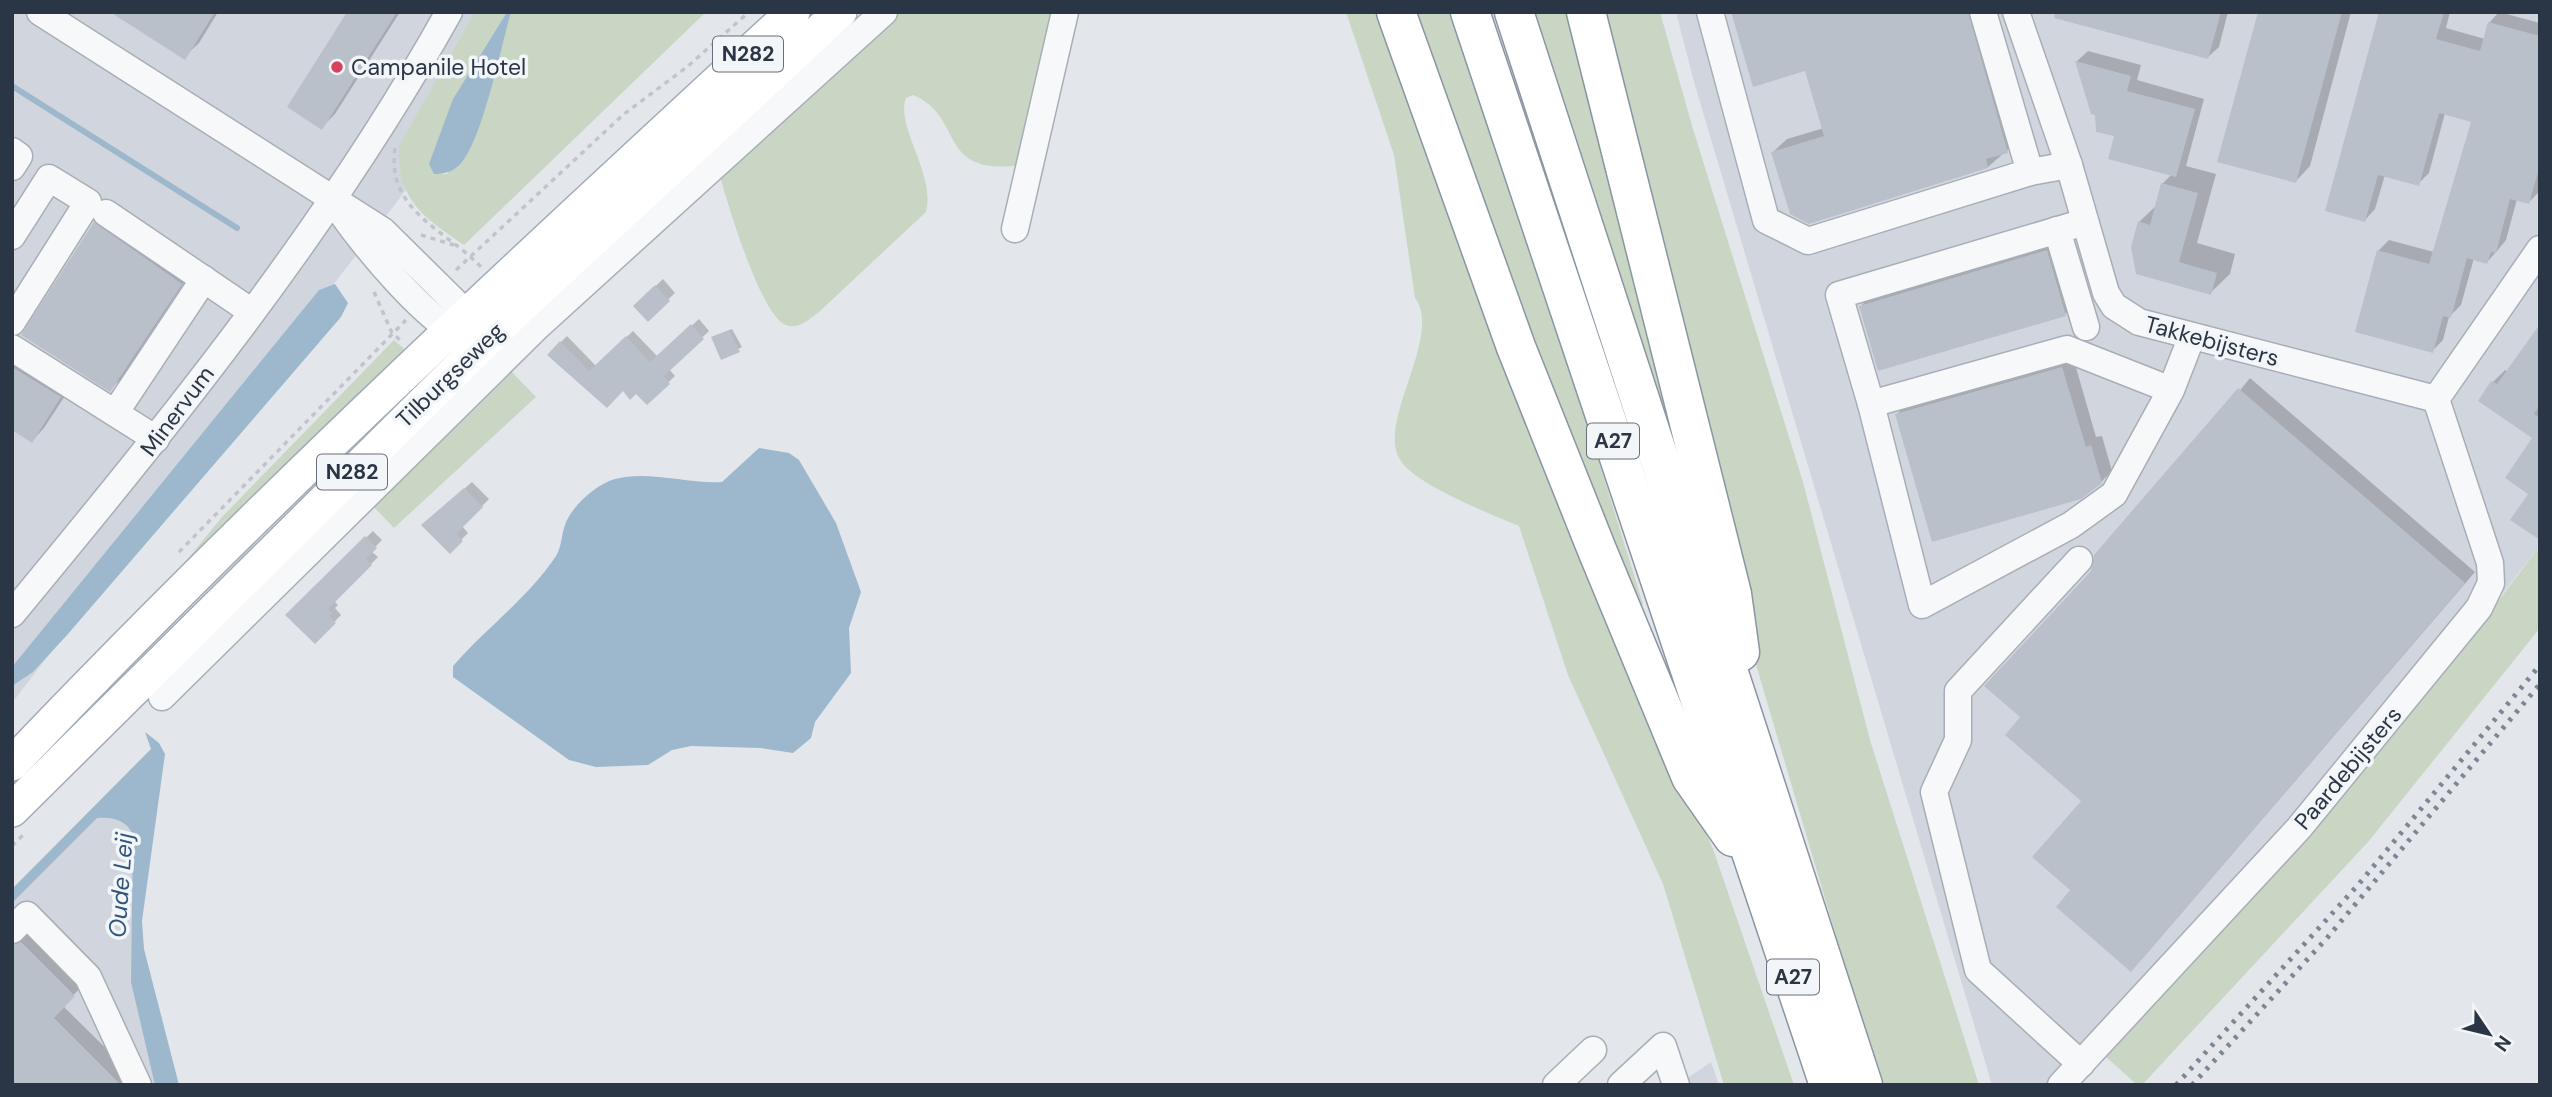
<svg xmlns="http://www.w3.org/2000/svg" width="2552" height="1097" viewBox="0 0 2552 1097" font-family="'DM Sans',sans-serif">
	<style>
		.built { fill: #d1d6de }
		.green { fill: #c9d6c4 }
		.water { fill: #9db7cd }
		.shadow { fill: #0003 }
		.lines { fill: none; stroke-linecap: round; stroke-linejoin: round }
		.stream { stroke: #9db7cd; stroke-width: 6 }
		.building { fill: #bac0ca }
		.minor-casing { stroke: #a8aeb7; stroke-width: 29 }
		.major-casing { stroke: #a2acb8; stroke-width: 36 }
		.highway-casing { stroke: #8a95a3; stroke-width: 41 }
		.path { stroke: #c1c5cb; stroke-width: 3.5; stroke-dasharray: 5 5; stroke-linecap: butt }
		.minor { stroke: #f6f8fa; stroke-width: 26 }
		.major { stroke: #fff; stroke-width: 33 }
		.highway { stroke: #fff; stroke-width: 38 }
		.rail { stroke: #7c8796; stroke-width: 5; stroke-dasharray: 3.5 7; stroke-linecap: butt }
		.poi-dot { fill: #d64360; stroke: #f3f6f9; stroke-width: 2.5 }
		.labels { text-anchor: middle; stroke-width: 7; stroke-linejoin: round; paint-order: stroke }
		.shield { fill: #f3f6f9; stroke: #666f7b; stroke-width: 2 }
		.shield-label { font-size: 21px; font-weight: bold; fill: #2a3545 }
		.poi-label { font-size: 23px; fill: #2a3545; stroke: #f3f6f9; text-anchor: start }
		.street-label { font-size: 23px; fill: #2a3545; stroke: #f3f6f9 }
		.water-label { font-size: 24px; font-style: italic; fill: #31567c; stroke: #f3f6f9 }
	</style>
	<rect width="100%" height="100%" fill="#e3e7ec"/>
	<g class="built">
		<path d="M12 12H495L456 125 12 703Z"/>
		<path d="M1676 12H2540V546L2399 725 2327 810 2218 935 2078 1085H1992L1694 82Z"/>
		<path d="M119 794 139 816 133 911 158 1085H12V900Z"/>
		<path d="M1711 1062 1719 1085H1677Z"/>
	</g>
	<g class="green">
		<path d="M475 12H507L453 99 434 174H447L475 136 511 12H706L464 245C422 216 397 200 399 146Z"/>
		<path d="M892 12H1061L1022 165C935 177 966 117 913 95L906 98C895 126 936 174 926 212L819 312C809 319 799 330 786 325 760 315 727 201 719 173Z"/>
		<path d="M1346 12H1385L1664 735 1713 849 1794 1085H1724L1663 884 1568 675 1519 526C1491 514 1412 484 1399 458 1378 420 1443 335 1415 298L1394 155Z"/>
		<path d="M1414 12H1451L1568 362 1643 604 1634 611Z"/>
		<path d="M1532 12H1574L1711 572Z"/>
		<path d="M1595 12H1660L1693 129 1803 482 1870 740 1979 1085H1880L1757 668Z"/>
		<path d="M394 340 409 353 137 621 222 517Z"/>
		<path d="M509 369 536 397 394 528 369 502Z"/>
		<path d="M2540 546V628L2368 842 2142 1085H2133L2135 1083 2105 1056C2258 893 2406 725 2540 546Z"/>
	</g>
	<g class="water">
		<path d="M507 12H511C501 47 483 137 462 162 454 172 445 174 434 174L429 164 453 99Z"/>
		<path d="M335 284 348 303 341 317 68 634 33 672 12 686V667L319 290Z"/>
		<path d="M759 448 789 453 799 460 836 523 861 592 849 628 851 673 815 722 811 738 793 753 760 748 691 746 672 750 648 765 596 767 569 760 453 677V666C485 629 529 597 556 556 562 546 561 536 565 525 571 507 596 484 615 479 648 470 687 484 722 482Z"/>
		<path d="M145 732 159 743 165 754 142 921 144 949 179 1085H155L131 982 133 836C128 820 112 817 97 818L12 903V889L151 749Z"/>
	</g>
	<g class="shadow">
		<path d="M133 12H218L199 43 184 57Z"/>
		<path d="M349 12H400L335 114 322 127Z"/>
		<path d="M1733 12H1985L2021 138 1988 167 1773 152 1787 139 1824 128 1806 69Z"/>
		<path d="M2070 12H2228L2219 47 2208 57Z"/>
		<path d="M2260 12H2351L2310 166 2296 181Z"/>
		<path d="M2381 12H2450L2446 28 2485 39 2489 23 2499 12 2540 23V191L2529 202 2517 199 2506 240 2497 251 2487 262 2474 258 2461 305 2449 317 2443 340 2432 351 2378 251 2389 240 2434 252 2473 121 2445 113 2429 173 2418 184 2385 175 2375 209 2365 220Z"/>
		<path d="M2088 51 2141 65 2137 80 2204 99 2186 166 2216 174 2197 243 2235 254 2230 274 2210 293 2138 272 2139 222 2157 205 2162 184 2172 174 2116 135 2092 112 2077 61Z"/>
		<path d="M106 213 191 272 121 379 110 389 95 223Z"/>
		<path d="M2057 240 2076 303 2065 314 1861 306 1871 295Z"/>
		<path d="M663 279 675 293 648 319 635 306Z"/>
		<path d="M699 319 709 331 669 369 675 376 647 403 637 392 549 354 567 336 596 366 633 331 658 357Z"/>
		<path d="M2540 327V534L2530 494 2535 438 2480 401 2493 382 2505 370 2508 372Z"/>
		<path d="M732 329 742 347 722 357 713 337Z"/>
		<path d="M12 346 72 385 44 428 32 441 12 428Z"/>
		<path d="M2073 357 2096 437 2102 436 2112 471 2101 482 1897 414 1908 403Z"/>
		<path d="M2250 378 2475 572 2142 959 2073 890 2084 800 2023 717 2092 572Z"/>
		<path d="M472 482 489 499 462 526 468 533 450 551 430 519Z"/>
		<path d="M373 531 382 540 371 551 378 557 334 601 338 605 335 608 341 615 315 642 288 615Z"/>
		<path d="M32 932 84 984 63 1006 130 1072 135 1085H18L12 1079V943L20 935Z"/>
	</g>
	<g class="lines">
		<path class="stream" d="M12 86 237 228"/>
	</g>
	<g class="building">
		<path d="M110 12H215L185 60Z"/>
		<path d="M347 12H397L322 130 287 107Z"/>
		<path d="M1731 12H1968L2008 153 1986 159 1988 168 1809 224 1790 214 1771 152 1824 136 1805 71 1753 87Z"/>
		<path d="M2055 12H2221L2208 59 2054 18Z"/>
		<path d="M2258 12H2342L2296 183 2217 162Z"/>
		<path d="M2379 12H2444L2436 39 2480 51 2488 22 2540 36V165L2529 204 2510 199 2496 253 2491 252 2487 264 2467 258 2451 318 2443 316 2433 353 2355 332 2377 250 2429 264 2471 122 2439 113 2419 186 2378 175 2365 222 2325 211Z"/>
		<path d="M2075 61 2131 76 2127 91 2195 109 2176 177 2108 159 2114 136 2096 132 2095 115 2091 114Z"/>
		<path d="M2161 183 2198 193 2179 262 2217 273 2211 295 2136 274 2131 247 2138 221 2150 225Z"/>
		<path d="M94 222 182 284 110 392 21 335Z"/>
		<path d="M2047 250 2066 316 1878 371 1859 306Z"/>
		<path d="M655 285 670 301 648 322 633 306Z"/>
		<path d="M691 324 704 339 664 376 670 384 647 405 636 394 630 400 623 391 607 408 547 355 560 341 589 371 626 336 650 362Z"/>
		<path d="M2540 324V405L2534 414 2540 418V540L2510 520 2528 494 2505 478 2532 438 2478 401 2491 381 2497 384Z"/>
		<path d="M729 330 740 352 721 360 711 337Z"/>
		<path d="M12 367 61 397 32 443 12 430Z"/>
		<path d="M2062 367 2086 447 2091 445 2102 483 2081 499 1932 542 1895 414Z"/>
		<path d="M2238 388 2465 583 2131 972 2056 907 2070 890 2032 857 2081 801 2005 735 2020 717 1984 686 2091 571 2094 555Z"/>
		<path d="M464 488 483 507 456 534 463 541 450 554 421 525Z"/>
		<path d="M365 536 377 548 366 559 372 565 328 609 332 613 329 616 336 623 315 644 285 615Z"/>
		<path d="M21 942 75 996 54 1018 121 1085H12V945Z"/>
	</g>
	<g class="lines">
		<g class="minor-casing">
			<g id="minor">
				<path d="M40 12 383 231 467 314 474 332"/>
				<path d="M1710 12 1766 220 1808 241 2030 172 2069 165"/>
				<path d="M1983 12 2030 172"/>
				<path d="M2016 12 2069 165 2106 293 2114 306 2139 322 2436 399 2540 249"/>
				<path d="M12 151 19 156 12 167"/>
				<path d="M340 211C366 248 426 321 466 339"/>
				<path d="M106 213 252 312"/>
				<path d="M1015 229 1065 12"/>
				<path d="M2057 230 2086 327"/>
				<path d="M12 236 49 178 88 202 12 322"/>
				<path d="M12 348 156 439"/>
				<path d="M2171 390 2067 349 1871 404 1922 605 2071 525 2114 494 2171 390 2192 336"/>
				<path d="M1871 404 1839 295 2085 222"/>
				<path d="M115 413 204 279"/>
				<path d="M2079 560 1958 691V740L1934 792 1978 970 2081 1064"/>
				<path d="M12 614C170 423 328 229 449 12"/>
				<path d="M162 697 538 326 884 12"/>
				<path d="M12 930 27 915 88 977 138 1085"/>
				<path d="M1556 1085 1593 1050"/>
				<path d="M1621 1085 1663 1046 1676 1085"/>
				<path d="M2061 1085 2299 828 2479 608 2491 583 2490 563 2436 399"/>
			</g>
		</g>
		<g class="major-casing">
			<g id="major">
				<path d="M12 764C261 502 527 257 793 12"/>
				<path d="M12 810 520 307 840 12"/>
			</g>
		</g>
		<g class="highway-casing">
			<g id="highway">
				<path d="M1396 12 1516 347 1597 550 1691 777 1733 837"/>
				<path d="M1470 12 1829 1085"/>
				<path d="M1514 12 1863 1085"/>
				<path d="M1586 12 1732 594 1740 652"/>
			</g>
		</g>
		<g class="path">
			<path d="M395 148C386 211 445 229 481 267"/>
			<path d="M421 235 454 245"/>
			<path d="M456 270 624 114 687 67 749 12"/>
			<path d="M374 292 392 333 400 340"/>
			<path d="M179 552 406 320"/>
			<path d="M12 846 23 835"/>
		</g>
		<use href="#minor" class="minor"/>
		<use href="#major" class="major"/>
		<use href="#highway" class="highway"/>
		<g class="rail">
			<path d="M2176 1085 2358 885 2540 665"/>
			<path d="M2192 1085 2327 938 2540 684"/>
		</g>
	</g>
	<circle class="poi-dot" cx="337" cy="67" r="7"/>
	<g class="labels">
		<g class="shield">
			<rect x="713" y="36.5" width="70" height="35" rx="5"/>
			<rect x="1587" y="423.5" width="52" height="35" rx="5"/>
			<rect x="317" y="454.5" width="70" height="35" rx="5"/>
			<rect x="1767" y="959.5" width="52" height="35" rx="5"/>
		</g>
		<g class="shield-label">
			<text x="748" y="61">N282</text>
			<text x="1613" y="448">A27</text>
			<text x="352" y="479">N282</text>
			<text x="1793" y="984">A27</text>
		</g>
		<g class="poi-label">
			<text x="351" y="75">Campanile Hotel</text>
		</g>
		<g class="street-label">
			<text transform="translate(2212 341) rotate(15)" y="8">Takkebijsters</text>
			<text transform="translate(450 375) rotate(-44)" y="8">Tilburgseweg</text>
			<text transform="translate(177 411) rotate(-53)" y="8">Minervum</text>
			<text transform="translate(2348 768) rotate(-50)" y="8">Paardebijsters</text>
		</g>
		<g class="water-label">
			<text transform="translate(121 885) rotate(-86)" y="8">Oude Leij</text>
		</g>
	</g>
	<rect width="2552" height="1097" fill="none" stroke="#2a3545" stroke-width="28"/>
	<g transform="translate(2489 1034) rotate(125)" stroke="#f3f6f9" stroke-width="5" paint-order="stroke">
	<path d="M0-5L12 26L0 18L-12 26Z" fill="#2a3545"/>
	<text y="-10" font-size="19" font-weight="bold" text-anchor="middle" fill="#2a3545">N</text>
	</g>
</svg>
